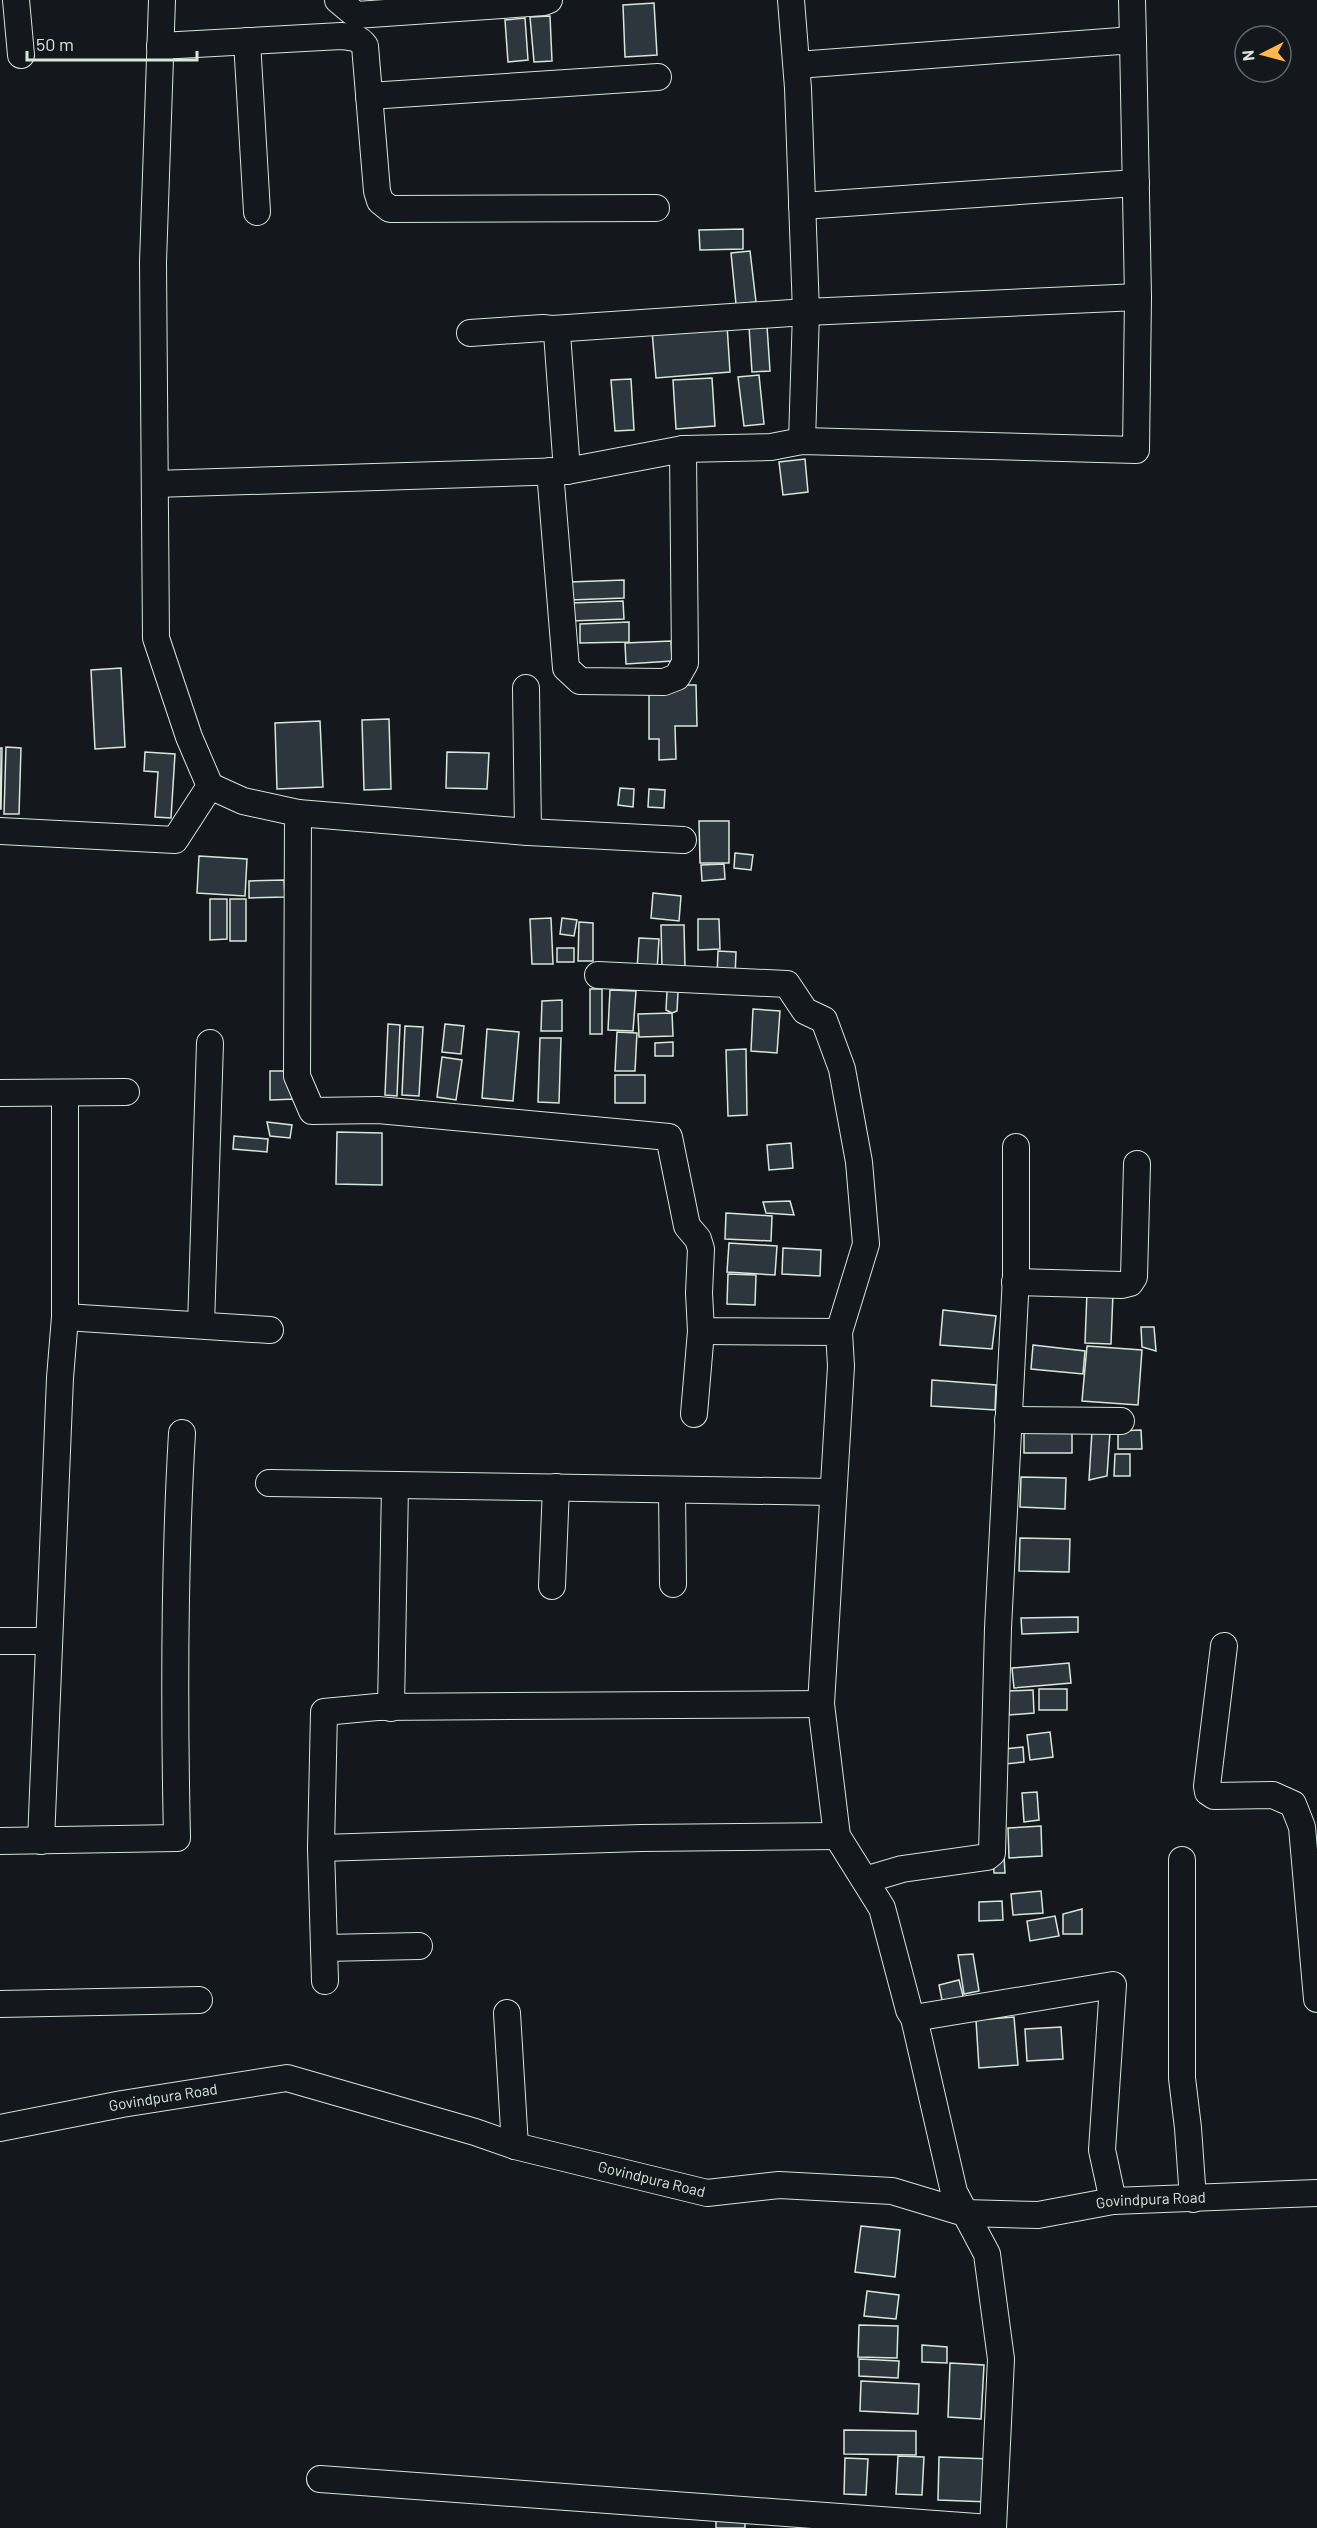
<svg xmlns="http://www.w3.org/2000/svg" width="1317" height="2528" viewBox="0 0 1317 2528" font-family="Barlow,sans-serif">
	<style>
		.building { fill: #2c363c; stroke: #d8e6dc; stroke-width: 1.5 }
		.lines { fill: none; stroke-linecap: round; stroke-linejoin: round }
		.minor-casing { stroke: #d8e6dc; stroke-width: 28 }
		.minor { stroke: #14181c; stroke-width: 26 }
		.labels { text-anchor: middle; stroke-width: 4.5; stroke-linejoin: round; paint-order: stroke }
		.street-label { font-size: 15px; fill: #d8e6dc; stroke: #14181c }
	</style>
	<rect width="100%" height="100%" fill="#14181c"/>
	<g class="building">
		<path d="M654 3 657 55 625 57 623 5Z"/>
		<path d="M550 16 552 61 534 62 530 17Z"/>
		<path d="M525 18 528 60 508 62 505 20Z"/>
		<path d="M743 229V249L700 250 699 230Z"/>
		<path d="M750 251 756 302 736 304 731 253Z"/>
		<path d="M727 325 730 372 656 378 652 331Z"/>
		<path d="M767 326 770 371 752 372 749 327Z"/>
		<path d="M759 375 764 424 744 426 738 377Z"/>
		<path d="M712 378 715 426 676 429 673 380Z"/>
		<path d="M631 379 634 430 615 431 611 380Z"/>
		<path d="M805 459 808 492 783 495 779 462Z"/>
		<path d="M624 580V598L570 600V582Z"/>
		<path d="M623 601 624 619 571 621V603Z"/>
		<path d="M629 622V642L580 643V624Z"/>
		<path d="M671 641 672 661 626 664 625 643Z"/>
		<path d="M121 668 125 747 95 749 91 670Z"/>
		<path d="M649 685H696L697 726H675L676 759 659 760V739H649Z"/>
		<path d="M389 719 391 789 364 790 362 720Z"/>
		<path d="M320 721 323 787 277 789 275 723Z"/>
		<path d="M6 747 21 748 19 814H4Z"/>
		<path d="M0 748H2L1 809H0Z"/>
		<path d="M145 752 175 754 171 818 155 817 158 772 144 771Z"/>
		<path d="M447 752 489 753 487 789 446 788Z"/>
		<path d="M620 788 634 789 633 807 618 805Z"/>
		<path d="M649 789 665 790 664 808 648 807Z"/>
		<path d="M699 821H729V863H700Z"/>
		<path d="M735 853 753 855 751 870 734 868Z"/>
		<path d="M199 856 247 859 245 896 197 893Z"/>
		<path d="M724 864 725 879 702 881 701 865Z"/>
		<path d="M284 880 285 897 249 898V881Z"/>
		<path d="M653 893 681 896 679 921 651 918Z"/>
		<path d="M210 899H227V939L210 940Z"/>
		<rect x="230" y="899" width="16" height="42"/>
		<path d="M551 918 553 964H532L530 919Z"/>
		<path d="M562 918 577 920 574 936 560 934Z"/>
		<path d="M698 919H719L720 949 698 950Z"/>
		<path d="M579 922 593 923V961H578Z"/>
		<path d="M661 925H684L685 968H662Z"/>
		<path d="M639 938 659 939 657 971 637 970Z"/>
		<rect x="557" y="948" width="17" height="14"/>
		<path d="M718 951 736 952 735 978 717 977Z"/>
		<rect x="590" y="989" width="12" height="45"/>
		<path d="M610 990 636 991 633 1031 608 1030Z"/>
		<path d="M667 991 678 992 677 1011 672 1013 666 1010Z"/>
		<path d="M562 1000V1031H541L542 1001Z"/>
		<path d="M753 1009 780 1011 777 1053 751 1051Z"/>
		<path d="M672 1013 673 1036 639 1037 638 1014Z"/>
		<path d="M388 1024 400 1025 397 1096 385 1095Z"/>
		<path d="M445 1024 464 1026 461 1054 442 1052Z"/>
		<path d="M405 1026 423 1027 419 1096 402 1095Z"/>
		<path d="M487 1029 519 1032 513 1101 482 1098Z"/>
		<path d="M617 1032 637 1033 635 1071H615Z"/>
		<path d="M540 1038H561L559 1103 538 1102Z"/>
		<path d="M673 1042V1056H655V1043Z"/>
		<path d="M746 1049 747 1115 728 1116 726 1050Z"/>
		<path d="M442 1057 462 1060 456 1100 437 1097Z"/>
		<path d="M270 1071H295L296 1099 270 1100Z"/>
		<rect x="615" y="1075" width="30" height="28"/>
		<path d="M267 1122 292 1125 290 1138 270 1136Z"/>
		<path d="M337 1132 382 1133V1185L336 1184Z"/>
		<path d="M234 1136 268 1139 267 1152 233 1149Z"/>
		<path d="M791 1143 793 1168 769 1170 767 1145Z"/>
		<path d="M790 1201 794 1215 766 1213 763 1202Z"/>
		<path d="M726 1213 772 1216 771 1241 725 1239Z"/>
		<path d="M729 1243 777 1246 775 1275 727 1272Z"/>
		<path d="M783 1248 821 1250 820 1276 782 1274Z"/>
		<path d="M728 1274 756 1275 755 1305 727 1304Z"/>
		<path d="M1087 1292 1113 1293 1111 1344 1085 1343Z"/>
		<path d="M943 1310 996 1316 992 1349 940 1345Z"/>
		<path d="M1141 1327H1154L1156 1351 1142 1347Z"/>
		<path d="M1033 1345 1085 1351 1083 1374 1031 1369Z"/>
		<path d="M1087 1346 1142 1350 1138 1405 1082 1401Z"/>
		<path d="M932 1380 996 1385 995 1410 931 1406Z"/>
		<rect x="1024" y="1426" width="48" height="27"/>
		<path d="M1141 1430 1142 1449H1118V1431Z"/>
		<path d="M1092 1431 1110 1432 1107 1476 1089 1480Z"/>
		<path d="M1115 1454H1130V1476H1114Z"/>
		<path d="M1021 1477 1066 1478 1065 1509 1020 1507Z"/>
		<path d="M1020 1538 1070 1539 1069 1572 1019 1571Z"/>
		<path d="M1078 1617V1632L1022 1634 1021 1618Z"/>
		<path d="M1069 1663 1071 1683 1014 1688 1012 1668Z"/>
		<rect x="1039" y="1689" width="28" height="21"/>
		<path d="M1033 1690 1034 1713 1009 1715 1008 1691Z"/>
		<path d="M1050 1732 1053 1757 1030 1760 1027 1735Z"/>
		<path d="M1023 1747 1024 1762 1005 1764 1004 1749Z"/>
		<path d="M1037 1792 1039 1820 1024 1822 1022 1793Z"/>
		<path d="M1041 1826 1042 1856 1009 1858 1008 1828Z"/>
		<path d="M1004 1855 1005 1873H994L993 1856Z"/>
		<path d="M1041 1891 1043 1913 1013 1915 1011 1894Z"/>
		<path d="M1002 1901 1003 1920 979 1921V1902Z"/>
		<path d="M1082 1909V1934H1063V1914Z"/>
		<path d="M1055 1916 1059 1936 1030 1941 1027 1921Z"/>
		<path d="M973 1954 979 1991 964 1994 958 1955Z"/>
		<path d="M959 1980 964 2000 943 2005 939 1985Z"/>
		<path d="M1014 2017 1018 2065 979 2068 976 2020Z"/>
		<path d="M1061 2027 1063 2059 1027 2061 1025 2029Z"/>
		<path d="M861 2226 900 2230 895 2277 855 2272Z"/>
		<path d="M867 2291 899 2295 896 2319 864 2316Z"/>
		<path d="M859 2325 898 2326 897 2358 858 2357Z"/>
		<path d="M922 2345 947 2347V2363L922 2362Z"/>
		<path d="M859 2359 899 2361 898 2378 859 2376Z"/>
		<path d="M950 2363 984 2365 981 2419 948 2417Z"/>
		<path d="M861 2381 919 2384 918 2414 860 2411Z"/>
		<path d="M844 2430 916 2431V2455L844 2454Z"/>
		<path d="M898 2456 924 2457 922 2495 896 2494Z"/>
		<path d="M939 2457 990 2459 989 2502 938 2500Z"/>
		<path d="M845 2458 868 2459 866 2495 844 2494Z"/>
		<rect x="716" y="2519" width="29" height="9"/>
	</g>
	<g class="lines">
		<g class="minor-casing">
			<g id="minor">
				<path d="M16 0 21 55"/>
				<path d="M162 0 153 262 156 638 189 737 210 786 243 801 298 813 297 1076 312 1111 378 1110 669 1137 687 1226 698 1239 701 1249 699 1293 701 1331 839 1332 841 1366 821 1704 837 1836 882 1908 909 2010 914 2018 954 2192 987 2254 1001 2359 993 2528"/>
				<path d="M338 0 356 15 544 2 549 0"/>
				<path d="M791 0 798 88 806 312 802 441"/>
				<path d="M1132 0 1133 40"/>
				<path d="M247 41 257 212"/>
				<path d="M160 46 341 36C351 37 359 37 365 46L377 191 380 201 390 209 656 208"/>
				<path d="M369 96 658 77"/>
				<path d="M802 206 1136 183"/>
				<path d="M552 329 806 312 1138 297"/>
				<path d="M470 333 543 328 552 329 557 333 567 471"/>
				<path d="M550 471 566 668 580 681 664 682 677 677 685 663 683 449"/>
				<path d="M155 484 567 471 683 449 771 447 802 441 1136 450 1138 297 1133 40 797 65"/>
				<path d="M526 688 528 832"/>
				<path d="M298 813 528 832 683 840"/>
				<path d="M0 831 175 840 210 786"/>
				<path d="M598 975 787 984 805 1011 824 1020 842 1069 859 1162 866 1244 839 1332"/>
				<path d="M0 1093 126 1092"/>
				<path d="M1015 1282 1122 1285 1130 1283 1134 1277 1137 1164"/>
				<path d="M65 1317 270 1330"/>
				<path d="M201 1325 210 1043"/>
				<path d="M694 1414 701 1331"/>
				<path d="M1008 1420 1121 1421"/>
				<path d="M269 1483 833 1492"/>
				<path d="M672 1491 673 1584"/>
				<path d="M552 1586 556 1487"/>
				<path d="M0 1641H48"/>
				<path d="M1224 1646 1207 1786 1208 1792 1214 1796 1273 1795 1293 1804 1302 1827 1317 1999"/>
				<path d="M391 1708 395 1485"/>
				<path d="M0 1841 177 1838C174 1703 174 1568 182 1433"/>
				<path d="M41 1841 60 1378 65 1317V1093"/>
				<path d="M321 1848 641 1838 837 1836"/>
				<path d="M1182 1860V2078L1188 2128 1193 2199"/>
				<path d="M865 1880 902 1869 987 1857 992 1853 998 1628 1016 1276V1147"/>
				<path d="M324 1948 419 1946"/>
				<path d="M325 1981 321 1848 324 1712 377 1707 821 1704"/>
				<path d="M0 2004 199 2000"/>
				<path d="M507 2013 515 2146"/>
				<path d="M914 2018 1113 1985 1102 2150 1113 2201"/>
				<path id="s1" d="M0 2128 122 2104 287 2078 475 2132 515 2146 707 2193 779 2185 892 2191 965 2213 1038 2215 1113 2201 1317 2193"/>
				<path d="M320 2479 990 2528"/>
			</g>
		</g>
		<use href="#minor" class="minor"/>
	</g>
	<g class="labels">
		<g class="street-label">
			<text dy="5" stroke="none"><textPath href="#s1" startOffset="166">Govindpura Road</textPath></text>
			<text dy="5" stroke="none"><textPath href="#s1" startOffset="670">Govindpura Road</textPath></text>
			<text dy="5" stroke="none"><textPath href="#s1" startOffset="1176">Govindpura Road</textPath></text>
		</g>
	</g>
	<g transform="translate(1263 54) rotate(264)"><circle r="28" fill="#14181c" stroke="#626a69" stroke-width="1.5"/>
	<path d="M0-4.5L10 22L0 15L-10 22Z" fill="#ffb74d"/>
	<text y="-9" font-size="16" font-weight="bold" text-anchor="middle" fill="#d8e6dc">N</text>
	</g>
	<path d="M27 51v9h170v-9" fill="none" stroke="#d8e6dc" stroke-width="3"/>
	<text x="36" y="51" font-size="18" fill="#d8e6dc" stroke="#14181c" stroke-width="4.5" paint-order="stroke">50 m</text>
</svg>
